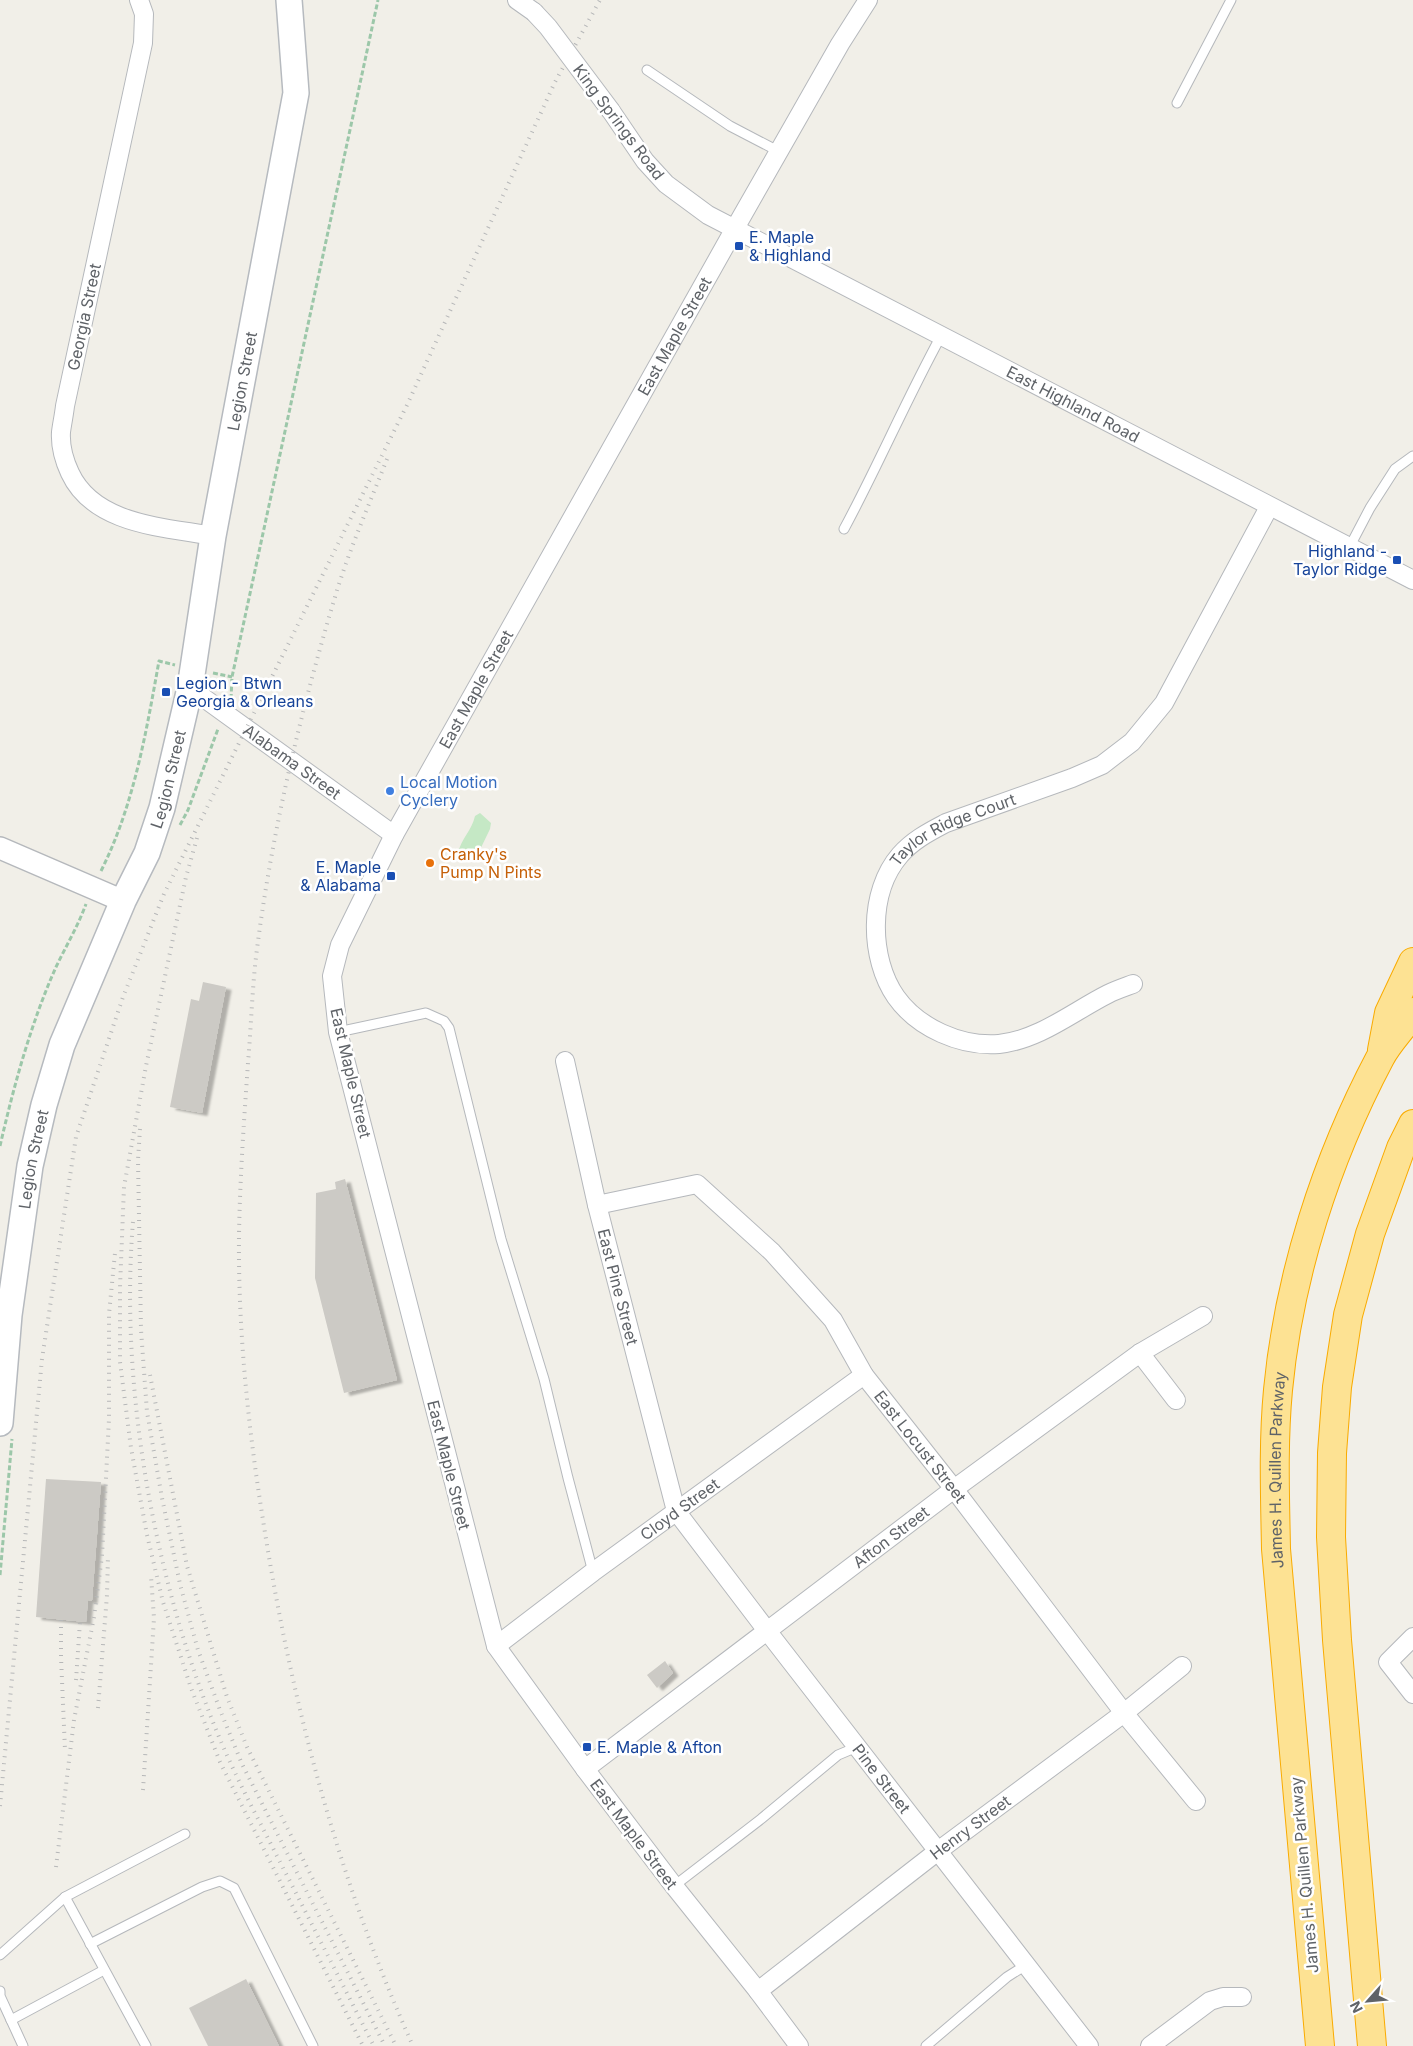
<svg xmlns="http://www.w3.org/2000/svg" width="1413" height="2046" viewBox="0 0 1413 2046" font-family="Inter,sans-serif">
	<style>
		.green { fill: #c5e8c5 }
		.building { fill: #cccac5; filter: url(#shadow) }
		.lines { fill: none; stroke-linecap: round; stroke-linejoin: round }
		.service-casing { stroke: #b5b8bc; stroke-width: 11 }
		.minor-casing { stroke: #b5b8bc; stroke-width: 20 }
		.tertiary-casing { stroke: #b5b8bc; stroke-width: 24 }
		.secondary-casing { stroke: #b6babf; stroke-width: 28 }
		.motorway-casing { stroke: #f9ab00; stroke-width: 30 }
		.path { stroke: #9cc7a9; stroke-width: 3; stroke-dasharray: 5 2.5; stroke-linecap: butt }
		.service { stroke: #fff; stroke-width: 9 }
		.minor { stroke: #fff; stroke-width: 18 }
		.tertiary { stroke: #fff; stroke-width: 21 }
		.secondary { stroke: #fff; stroke-width: 25 }
		.motorway { stroke: #fde293; stroke-width: 28 }
		.rail { stroke: #b6b7b8; stroke-width: 4; stroke-dasharray: 1 6; stroke-linecap: butt }
		.minor-bridge-casing { stroke: #b5b8bc; stroke-width: 20; stroke-linecap: butt }
		.minor-bridge { stroke: #fff; stroke-width: 18 }
		.transit-dot { fill: #1a4fb4; stroke: #fff; stroke-width: 2 }
		.shop-dot { fill: #3f7fe0; stroke: #fff; stroke-width: 2 }
		.food-dot { fill: #e8710a; stroke: #fff; stroke-width: 2 }
		.labels { text-anchor: middle; stroke-width: 5; stroke-linejoin: round; paint-order: stroke }
		.street-label { font-size: 16px; fill: #5f6368; stroke: #fff }
		.transit-label { font-size: 16px; fill: #164399; stroke: #fff; text-anchor: start }
		.shop-label { font-size: 16px; fill: #366cbe; stroke: #fff; text-anchor: start }
		.food-label { font-size: 16px; fill: #c56008; stroke: #fff; text-anchor: start }
	</style>
	<defs>
		<filter id="shadow"><feDropShadow dx="5.5" dy="3" stdDeviation="1" flood-color="#0004"/></filter>
	</defs>
	<rect width="100%" height="100%" fill="#f1efe8"/>
	<path class="green" d="M480 813 491 823 490 829 476 858 470 861 458 853C461 839 472 830 475 816Z"/>
	<g class="building">
		<path d="M203 982 226 987 202 1113 170 1107 191 999 199 1001Z"/>
		<path d="M345 1179 397 1380 344 1393 315 1278 316 1193 336 1189 335 1182Z"/>
		<path d="M46 1479 101 1482 92 1601 88 1600 86 1622 36 1617Z"/>
		<path d="M665 1661 673 1673 657 1688 647 1675Z"/>
		<path d="M246 1979 279 2046H208L189 2008Z"/>
	</g>
	<g class="lines">
		<g class="service-casing">
			<g id="service">
				<path d="M647 70 730 126 778 151"/>
				<path d="M1177 103 1231 0"/>
				<path d="M844 529C878 466 906 400 941 336"/>
				<path d="M1349 548 1370 508 1395 469 1413 456"/>
				<path d="M338 1032 426 1013 444 1021 449 1028 501 1239 544 1379 568 1478 593 1572"/>
				<path d="M674 1886 761 1819 838 1755 857 1747"/>
				<path d="M65 1897 146 2046"/>
				<path d="M90 1944 202 1887 220 1881 234 1888 313 2046"/>
				<path d="M0 1955 65 1897 185 1834"/>
				<path d="M0 1991V1996L23 2046"/>
				<path d="M11 2020 104 1970"/>
				<path d="M926 2046 1007 1977 1026 1965"/>
			</g>
		</g>
		<g class="minor-casing">
			<g id="minor">
				<path d="M139 0 144 14 143 43 65 406C64 415 62 424 61 432 60 447 64 460 70 473 94 525 164 527 213 536"/>
				<path d="M517 0 534 12"/>
				<path id="s1" d="M611 111 645 161 666 184 708 215 1413 580"/>
				<path id="s2" d="M190 688 394 835"/>
				<path id="s3" d="M1133 984C1125 987 1116 990 1108 994 1074 1011 1039 1040 999 1044 961 1047 918 1028 896 997 869 958 868 892 900 855 913 840 929 832 946 823L1072 778 1102 765 1132 742 1164 703 1269 507"/>
				<path id="s4" d="M565 1061 597 1205 676 1511 768 1632 1089 2046"/>
				<path id="s5" d="M597 1205 697 1184 772 1252 833 1320 864 1375 954 1489 1124 1713 1196 1801"/>
				<path d="M1140 1353 1176 1400"/>
				<path d="M1413 1637 1388 1662 1413 1694"/>
				<path id="s6" d="M496 1646 593 1572 864 1375"/>
				<path id="s7" d="M585 1769 954 1489 1140 1353 1203 1316"/>
				<path id="s8" d="M758 1991 938 1851 1124 1713 1182 1666"/>
				<path id="s9" d="M799 2046 758 1991 674 1886 585 1769 496 1646 338 1032 332 976 340 945 394 835 734 230 840 44 868 0"/>
				<path d="M1150 2046 1210 2001 1223 1997H1242"/>
			</g>
		</g>
		<g class="tertiary-casing">
			<path id="tertiary" d="M0 848 123 901"/>
		</g>
		<g class="secondary-casing">
			<g id="secondary">
				<path id="s10" d="M0 1423 9 1315 30 1166 44 1105 62 1045 123 901 147 853 162 808 190 688 213 536 296 93 289 0"/>
			</g>
		</g>
		<g class="motorway-casing">
			<g id="motorway">
				<path d="M1382 1050 1389 1013 1413 962"/>
				<path id="s11" d="M1320 2046 1276 1549C1275 1496 1273 1443 1278 1390 1289 1275 1326 1160 1380 1058 1388 1042 1403 1028 1413 1012"/>
				<path d="M1372 2046 1337 1640 1331 1537 1332 1453 1337 1387 1348 1315 1370 1234 1401 1148 1413 1124"/>
			</g>
		</g>
		<g class="path">
			<path d="M213 673 232 677"/>
			<path d="M231 699 232 677 378 0"/>
			<path d="M180 825 188 810 218 729"/>
			<path d="M101 871C134 805 146 733 159 661L175 665"/>
			<path d="M0 1146C14 1085 31 1023 56 967 66 946 78 926 86 904"/>
			<path d="M0 1575 12 1439"/>
		</g>
		<use href="#service" class="service"/>
		<use href="#minor" class="minor"/>
		<use href="#tertiary" class="tertiary"/>
		<use href="#secondary" class="secondary"/>
		<use href="#motorway" class="motorway"/>
		<g class="rail">
			<path d="M387 459C369 505 349 550 335 597 300 714 271 835 256 957 252 992 251 1028 248 1063 244 1120 240 1177 239 1235 238 1330 248 1426 263 1520 291 1701 338 1879 413 2046"/>
			<path d="M197 838 186 877 146 1066 124 1187 120 1287V1362L131 1448 147 1535 163 1602 191 1688 220 1762 363 2046"/>
			<path d="M140 1129 138 1160 141 1330 147 1412 162 1498 180 1584 198 1650 220 1710 242 1764 385 2046"/>
			<path d="M133 1222C119 1391 156 1589 222 1744 240 1786 262 1826 282 1866 313 1926 343 1986 374 2046"/>
			<path d="M150 1375 187 1566 227 1697 247 1747 396 2046"/>
			<path d="M61 1620V1657L65 1750"/>
			<path d="M76 1680 80 1622"/>
			<path d="M98 1708 107 1595 108 1556"/>
			<path d="M143 1790 154 1618 151 1576"/>
			<path d="M0 1806 42 1359 76 1137 123 997 164 894 407 405 555 82 600 0"/>
			<path d="M56 1867 74 1720 94 1617 102 1556 109 1419V1314L115 1253"/>
		</g>
		<g class="minor-bridge-casing">
			<path id="minor-bridge" d="M534 12 548 27 611 111"/>
		</g>
		<use href="#minor-bridge" class="minor-bridge"/>
	</g>
	<g class="transit-dot">
		<rect x="734" y="241" width="10" height="10" rx="2.5"/>
		<rect x="1392" y="555" width="10" height="10" rx="2.5"/>
		<rect x="161" y="687" width="10" height="10" rx="2.5"/>
		<rect x="386" y="871" width="10" height="10" rx="2.5"/>
		<rect x="582" y="1742" width="10" height="10" rx="2.5"/>
	</g>
	<circle class="shop-dot" cx="390" cy="791" r="5"/>
	<circle class="food-dot" cx="430" cy="863" r="5"/>
	<g class="labels">
		<g class="street-label">
			<text transform="translate(619 122) rotate(53)" y="6">King Springs Road</text>
			<text transform="translate(84 317) rotate(-78)" y="6">Georgia Street</text>
			<text dy="6" stroke="none"><textPath href="#s9" startOffset="1919">East Maple Street</textPath></text>
			<text dy="6" stroke="none"><textPath href="#s10" startOffset="1076">Legion Street</textPath></text>
			<text dy="6" stroke="none"><textPath href="#s1" startOffset="555">East Highland Road</textPath></text>
			<text dy="6" stroke="none"><textPath href="#s9" startOffset="1514">East Maple Street</textPath></text>
			<text dy="6" stroke="none"><textPath href="#s2" startOffset="126">Alabama Street</textPath></text>
			<text dy="6" stroke="none"><textPath href="#s10" startOffset="671">Legion Street</textPath></text>
			<text dy="6" stroke="none"><textPath href="#s3" startOffset="476">Taylor Ridge Court</textPath></text>
			<text transform="translate(351 1073) rotate(77)" y="6">East Maple Street</text>
			<text dy="6" stroke="none"><textPath href="#s10" startOffset="266">Legion Street</textPath></text>
			<text dy="6" stroke="none"><textPath href="#s4" startOffset="232">East Pine Street</textPath></text>
			<text dy="6" stroke="none"><textPath href="#s5" startOffset="449">East Locust Street</textPath></text>
			<text transform="translate(449 1465) rotate(76)" y="6">East Maple Street</text>
			<text dy="6" stroke="none"><textPath href="#s11" startOffset="578">James H. Quillen Parkway</textPath></text>
			<text dy="6" stroke="none"><textPath href="#s6" startOffset="229">Cloyd Street</textPath></text>
			<text dy="6" stroke="none"><textPath href="#s7" startOffset="384">Afton Street</textPath></text>
			<text dy="6" stroke="none"><textPath href="#s4" startOffset="801">Pine Street</textPath></text>
			<text dy="6" stroke="none"><textPath href="#s8" startOffset="268">Henry Street</textPath></text>
			<text transform="translate(634 1834) rotate(53)" y="6">East Maple Street</text>
			<text transform="translate(1304 1875) rotate(-95)" y="6">James H. Quillen Parkway</text>
		</g>
		<g class="transit-label">
			<text x="749" y="243">E. Maple<tspan x="749" dy="18">&amp; Highland</tspan></text>
			<text x="1387" y="557" text-anchor="end">Highland -<tspan x="1387" dy="18">Taylor Ridge</tspan></text>
			<text x="176" y="689">Legion - Btwn<tspan x="176" dy="18">Georgia &amp; Orleans</tspan></text>
			<text x="381" y="873" text-anchor="end">E. Maple<tspan x="381" dy="18">&amp; Alabama</tspan></text>
			<text x="597" y="1753">E. Maple &amp; Afton</text>
		</g>
		<g class="shop-label">
			<text x="400" y="788">Local Motion<tspan x="400" dy="18">Cyclery</tspan></text>
		</g>
		<g class="food-label">
			<text x="440" y="860">Cranky's<tspan x="440" dy="18">Pump N Pints</tspan></text>
		</g>
	</g>
	<g transform="translate(1368 2001) rotate(243)" stroke="#ffffff" stroke-width="4" paint-order="stroke">
	<path d="M0-4L9 19L0 12L-9 19Z" fill="#5f6368"/>
	<text y="-8" font-size="14" font-weight="bold" text-anchor="middle" fill="#5f6368">N</text>
	</g>
</svg>
